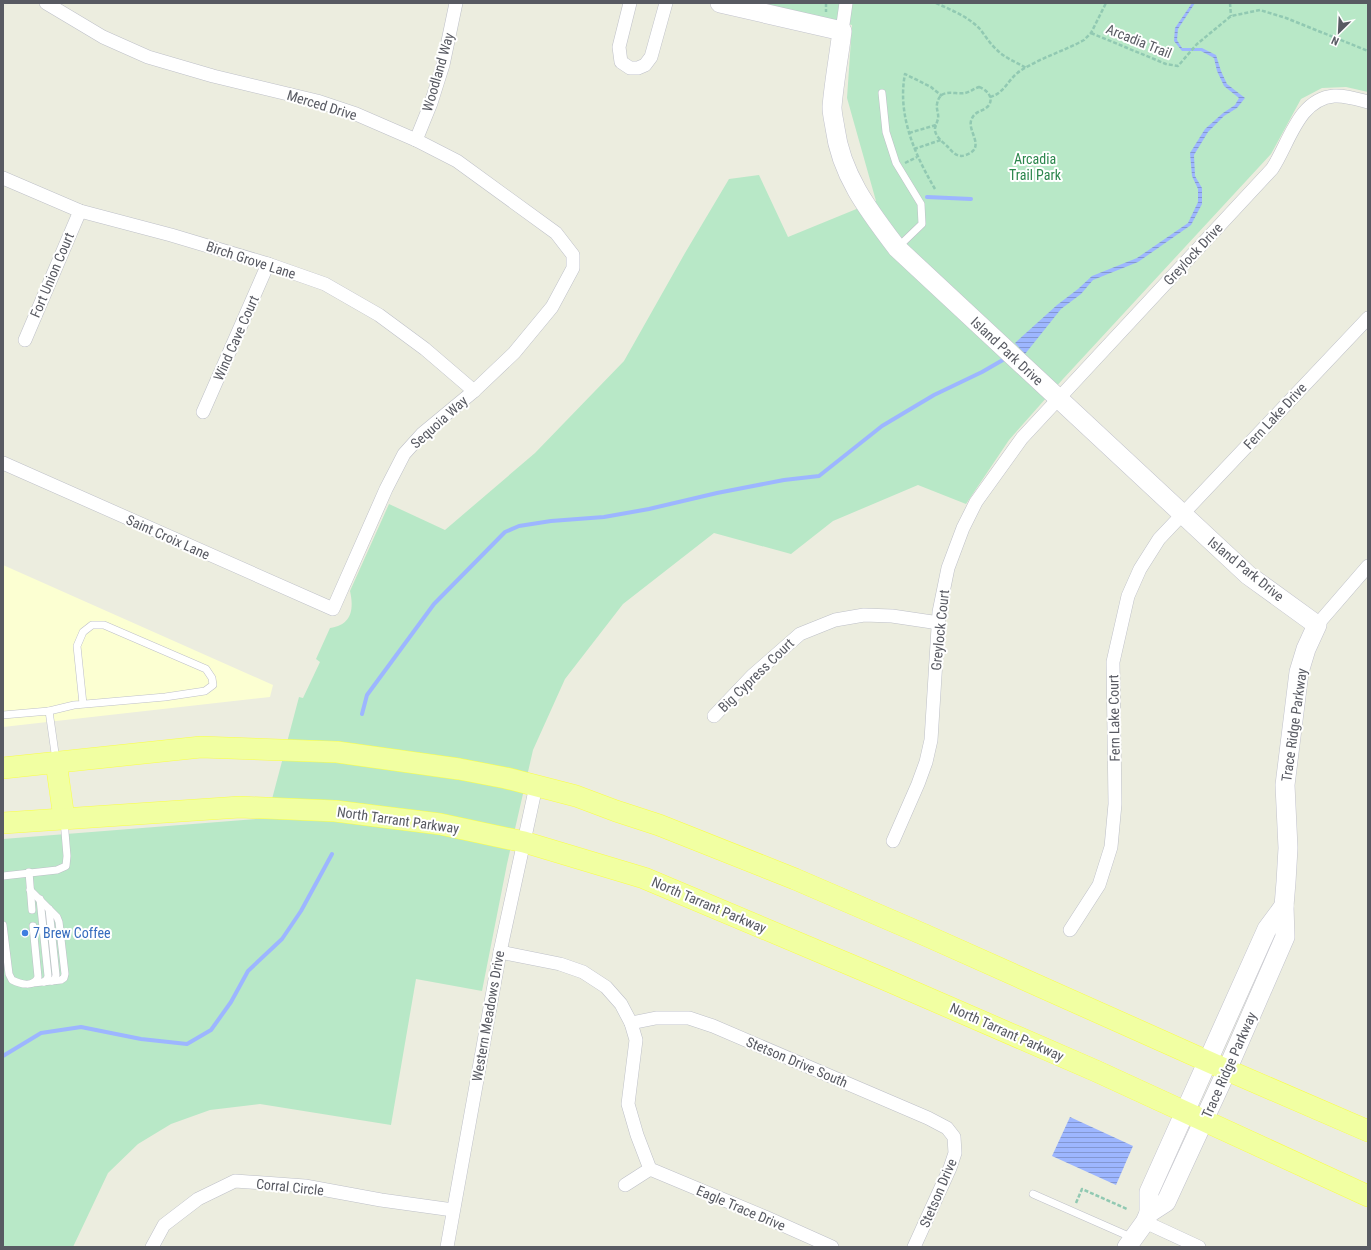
<svg xmlns="http://www.w3.org/2000/svg" width="1371" height="1250" viewBox="0 0 1371 1250" font-family="'Roboto Condensed',sans-serif">
	<style>
		.commercial { fill: #fcffd2 }
		.green { fill: #b8e8c7 }
		.water { fill: url(#water-rules) }
		.lines { fill: none; stroke-linecap: round; stroke-linejoin: round }
		.stream { stroke: #9db6ff; stroke-width: 4 }
		.lane-casing { stroke: #bec0c8; stroke-width: 8 }
		.street-casing { stroke: #bec0c8; stroke-width: 14 }
		.secondary-casing { stroke: #c1c2cc; stroke-width: 20 }
		.primary-casing { stroke: #faff46; stroke-width: 22 }
		.path { stroke: #91c9b2; stroke-width: 2.5; stroke-dasharray: 4 2; stroke-linecap: butt }
		.lane { stroke: #fff; stroke-width: 7 }
		.street { stroke: #fff; stroke-width: 13 }
		.secondary { stroke: #fff; stroke-width: 19 }
		.primary { stroke: #f1ffa2; stroke-width: 21 }
		.shop-dot { fill: #3f7fe0; stroke: #fff; stroke-width: 1.5 }
		.labels { text-anchor: middle; stroke-width: 4; stroke-linejoin: round; paint-order: stroke }
		.street-label { font-size: 14px; fill: #585a62; stroke: #fff }
		.park-label { font-size: 14px; fill: #2c864c; stroke: #fff }
		.shop-label { font-size: 14px; fill: #366cbe; stroke: #fff; text-anchor: start }
	</style>
	<defs>
		<pattern id="water-rules" width="6" height="5" patternUnits="userSpaceOnUse"><rect width="6" height="5" fill="#9db6ff"/><path d="M0 2.5h6" fill="none" stroke="#8397d2"/></pattern>
	</defs>
	<rect width="100%" height="100%" fill="#eceddf"/>
	<path class="commercial" d="M3 565 273 685 270 697 3 727Z"/>
	<path class="green" d="M761 3H1368V92L1346 87 1322 88 1301 99 1271 154 1063 379 1009 440 966 504 918 485 833 521 791 554 714 533 623 604 565 679 533 750 507 864 482 991 416 979 391 1125 260 1104 210 1110 171 1124 138 1144 108 1173 73 1247H3V839L267 818 299 697 303 698 320 662 316 659 330 628C352 625 354 609 350 591L389 504 445 530 535 453 624 361 685 253 729 179 759 175 788 237 876 201 847 98 852 25Z"/>
	<g class="water">
		<path d="M1192 3H1195L1178 29 1177 40 1182 48H1202L1216 55 1221 71 1227 84 1245 98 1237 108 1224 116 1208 132 1194 155 1195 176 1202 188V204L1191 225 1138 262 1093 280 1081 294 1061 309 1025 354 1015 343 1057 305 1078 289 1092 276 1137 258 1188 223 1198 202V189L1192 176 1190 153 1205 129 1223 113 1235 105 1239 98 1224 86 1217 71 1214 58 1201 51H1182L1174 41 1175 28Z"/>
		<path d="M1070 1117 1133 1146 1116 1185 1052 1156Z"/>
	</g>
	<g class="lines">
		<g class="stream">
			<path d="M927 197 971 199"/>
			<path d="M362 714 367 695 434 604 505 532 519 526 551 521 604 517 649 509 717 493 784 480 819 476 882 426 934 395 982 372 1008 357"/>
			<path d="M3 1056 41 1033 81 1027 141 1039 187 1044 211 1030 231 1002 248 971 282 939 301 911 332 854"/>
		</g>
		<g class="lane-casing">
			<g id="lane">
				<path d="M882 93 886 132 896 163 921 204 922 224 897 248"/>
				<path d="M49 711 74 705 165 697 205 691 213 685 212 678 206 669 104 625H92L83 632 77 646 83 704"/>
				<path d="M3 715 49 711 56 760"/>
				<path d="M29 872 32 910"/>
				<path d="M3 876 57 870 66 866 67 856 64 820"/>
				<path d="M30 890 57 917 59 922 65 974 64 978 61 980 33 983"/>
				<path d="M40 899 48 976 47 979 44 982"/>
				<path d="M49 909 56 975 55 979 52 981"/>
				<path d="M3 925 9 974 12 980C20 984 34 988 38 977L33 926"/>
				<path d="M1033 1194 1133 1238"/>
			</g>
		</g>
		<g class="street-casing">
			<g id="street">
				<path d="M630 3 619 47 621 62 630 68H638L645 65 651 57 666 3"/>
				<path d="M842 31 846 3"/>
				<path d="M416 140 431 103 443 65 456 3"/>
				<path d="M3 178 80 211 171 235 268 264 325 284 379 315 425 349 474 391"/>
				<path d="M25 340 80 211"/>
				<path d="M203 412 268 264"/>
				<path d="M3 463 333 609 386 489 404 454 422 434 474 391 514 353 552 307 573 268V255L556 233 457 161 416 140 356 114 317 101 213 76 148 57 103 37 46 3"/>
				<path d="M1317 625 1368 566"/>
				<path d="M714 716 752 676 800 634 835 620 864 615 892 616 939 623"/>
				<path d="M893 841 918 784 926 762 931 740 939 612 948 568 963 528 976 502 1022 438 1272 169C1289 144 1298 99 1334 96 1345 95 1357 99 1368 102"/>
				<path d="M1070 930 1099 885 1111 847 1115 804 1113 662 1128 596 1140 569 1159 539 1368 318"/>
				<path d="M500 952 560 964 583 972 606 987 621 1004 631 1023 636 1040 628 1104 637 1135 650 1169 765 1217 832 1247"/>
				<path d="M631 1023 656 1018H689L713 1026 928 1118 947 1128 954 1137 955 1153 950 1168 914 1247"/>
				<path d="M625 1185 650 1169"/>
				<path d="M1145 1222 1199 1247"/>
				<path d="M152 1247 164 1225 198 1199 235 1181 305 1186 381 1200 453 1210"/>
				<path d="M447 1247 500 952 536 786"/>
			</g>
		</g>
		<g class="secondary-casing">
			<g id="secondary">
				<path d="M720 3 842 31C839 56 834 82 832 107 832 114 834 121 835 128 841 175 869 211 897 248L1248 575 1317 625 1306 649 1299 672 1285 785 1288 848 1286 882 1284 906 1285 937 1227 1070 1166 1202 1149 1213"/>
				<path d="M1127 1247 1145 1222 1149 1213V1192L1267 929 1284 906"/>
			</g>
		</g>
		<g class="primary-casing">
			<g id="primary">
				<path d="M56 762 64 818"/>
				<path d="M3 768 201 747 337 752 459 769 506 778 576 796 616 811 659 825 795 879 925 935 1227 1070 1368 1131"/>
				<path d="M3 823 240 807 335 811 440 824 524 842 644 878 884 979 1096 1071 1368 1196"/>
			</g>
		</g>
		<g class="path">
			<path d="M826 3V12"/>
			<path d="M936 3C951 10 967 16 979 28 985 35 990 44 997 50 1005 58 1016 62 1026 68"/>
			<path d="M1230 3 1231 16"/>
			<path d="M1091 33 1166 64 1178 66 1197 44 1231 16 1260 10 1286 18 1368 51"/>
			<path d="M979 87C986 89 994 97 989 105 984 112 974 110 971 121 968 132 986 148 966 155 958 158 953 153 948 147 943 142 934 136 935 128 936 125 937 122 938 119 939 114 936 109 937 104 940 87 955 95 965 93 970 92 973 89 979 87Z"/>
			<path d="M990 97C1005 93 1008 79 1020 71 1040 58 1064 51 1084 40L1091 33 1106 3"/>
			<path d="M909 133 936 125"/>
			<path d="M914 149 941 140"/>
			<path d="M905 163 917 157"/>
			<path d="M935 189C915 155 897 115 905 74L931 87 942 96"/>
			<path d="M1076 1203 1082 1189 1127 1209"/>
		</g>
		<use href="#lane" class="lane"/>
		<use href="#street" class="street"/>
		<use href="#secondary" class="secondary"/>
		<use href="#primary" class="primary"/>
	</g>
	<circle class="shop-dot" cx="25" cy="933" r="4"/>
	<g class="labels">
		<g class="street-label">
			<text transform="translate(1139 41) rotate(22)" y="5">Arcadia Trail</text>
			<text transform="translate(438 72) rotate(-74)" y="5">Woodland Way</text>
			<text transform="translate(322 105) rotate(17)" y="5">Merced Drive</text>
			<text transform="translate(1193 254) rotate(-47)" y="5">Greylock Drive</text>
			<text transform="translate(251 260) rotate(18)" y="5">Birch Grove Lane</text>
			<text transform="translate(52 275) rotate(-67)" y="5">Fort Union Court</text>
			<text transform="translate(236 338) rotate(-66)" y="5">Wind Cave Court</text>
			<text transform="translate(1007 351) rotate(43)" y="5">Island Park Drive</text>
			<text transform="translate(1275 416) rotate(-47)" y="5">Fern Lake Drive</text>
			<text transform="translate(439 422) rotate(-42)" y="5">Sequoia Way</text>
			<text transform="translate(168 537) rotate(24)" y="5">Saint Croix Lane</text>
			<text transform="translate(1246 569) rotate(39)" y="5">Island Park Drive</text>
			<text transform="translate(940 630) rotate(-84)" y="5">Greylock Court</text>
			<text transform="translate(756 675) rotate(-44)" y="5">Big Cypress Court</text>
			<text transform="translate(1114 718) rotate(-91)" y="5">Fern Lake Court</text>
			<text transform="translate(1294 725) rotate(-82)" y="5">Trace Ridge Parkway</text>
			<text transform="translate(398 820) rotate(8)" y="5">North Tarrant Parkway</text>
			<text transform="translate(709 905) rotate(23)" y="5">North Tarrant Parkway</text>
			<text transform="translate(488 1016) rotate(-80)" y="5">Western Meadows Drive</text>
			<text transform="translate(1007 1032) rotate(24)" y="5">North Tarrant Parkway</text>
			<text transform="translate(797 1062) rotate(23)" y="5">Stetson Drive South</text>
			<text transform="translate(1229 1065) rotate(-66)" y="5">Trace Ridge Parkway</text>
			<text transform="translate(290 1187) rotate(6)" y="5">Corral Circle</text>
			<text transform="translate(938 1193) rotate(-67)" y="5">Stetson Drive</text>
			<text transform="translate(741 1208) rotate(23)" y="5">Eagle Trace Drive</text>
		</g>
		<g class="park-label">
			<text x="1035" y="164">Arcadia<tspan x="1035" dy="16">Trail Park</tspan></text>
		</g>
		<g class="shop-label">
			<text x="33" y="938">7 Brew Coffee</text>
		</g>
	</g>
	<rect width="1371" height="1250" fill="none" stroke="#585a62" stroke-width="8"/>
	<g transform="translate(1339 32) rotate(204)" stroke="#ffffff" stroke-width="3" paint-order="stroke">
	<path d="M0-3L7 15L0 10L-7 15Z" fill="#585a62"/>
	<text y="-6" font-size="11" font-weight="bold" text-anchor="middle" fill="#585a62">N</text>
	</g>
</svg>
